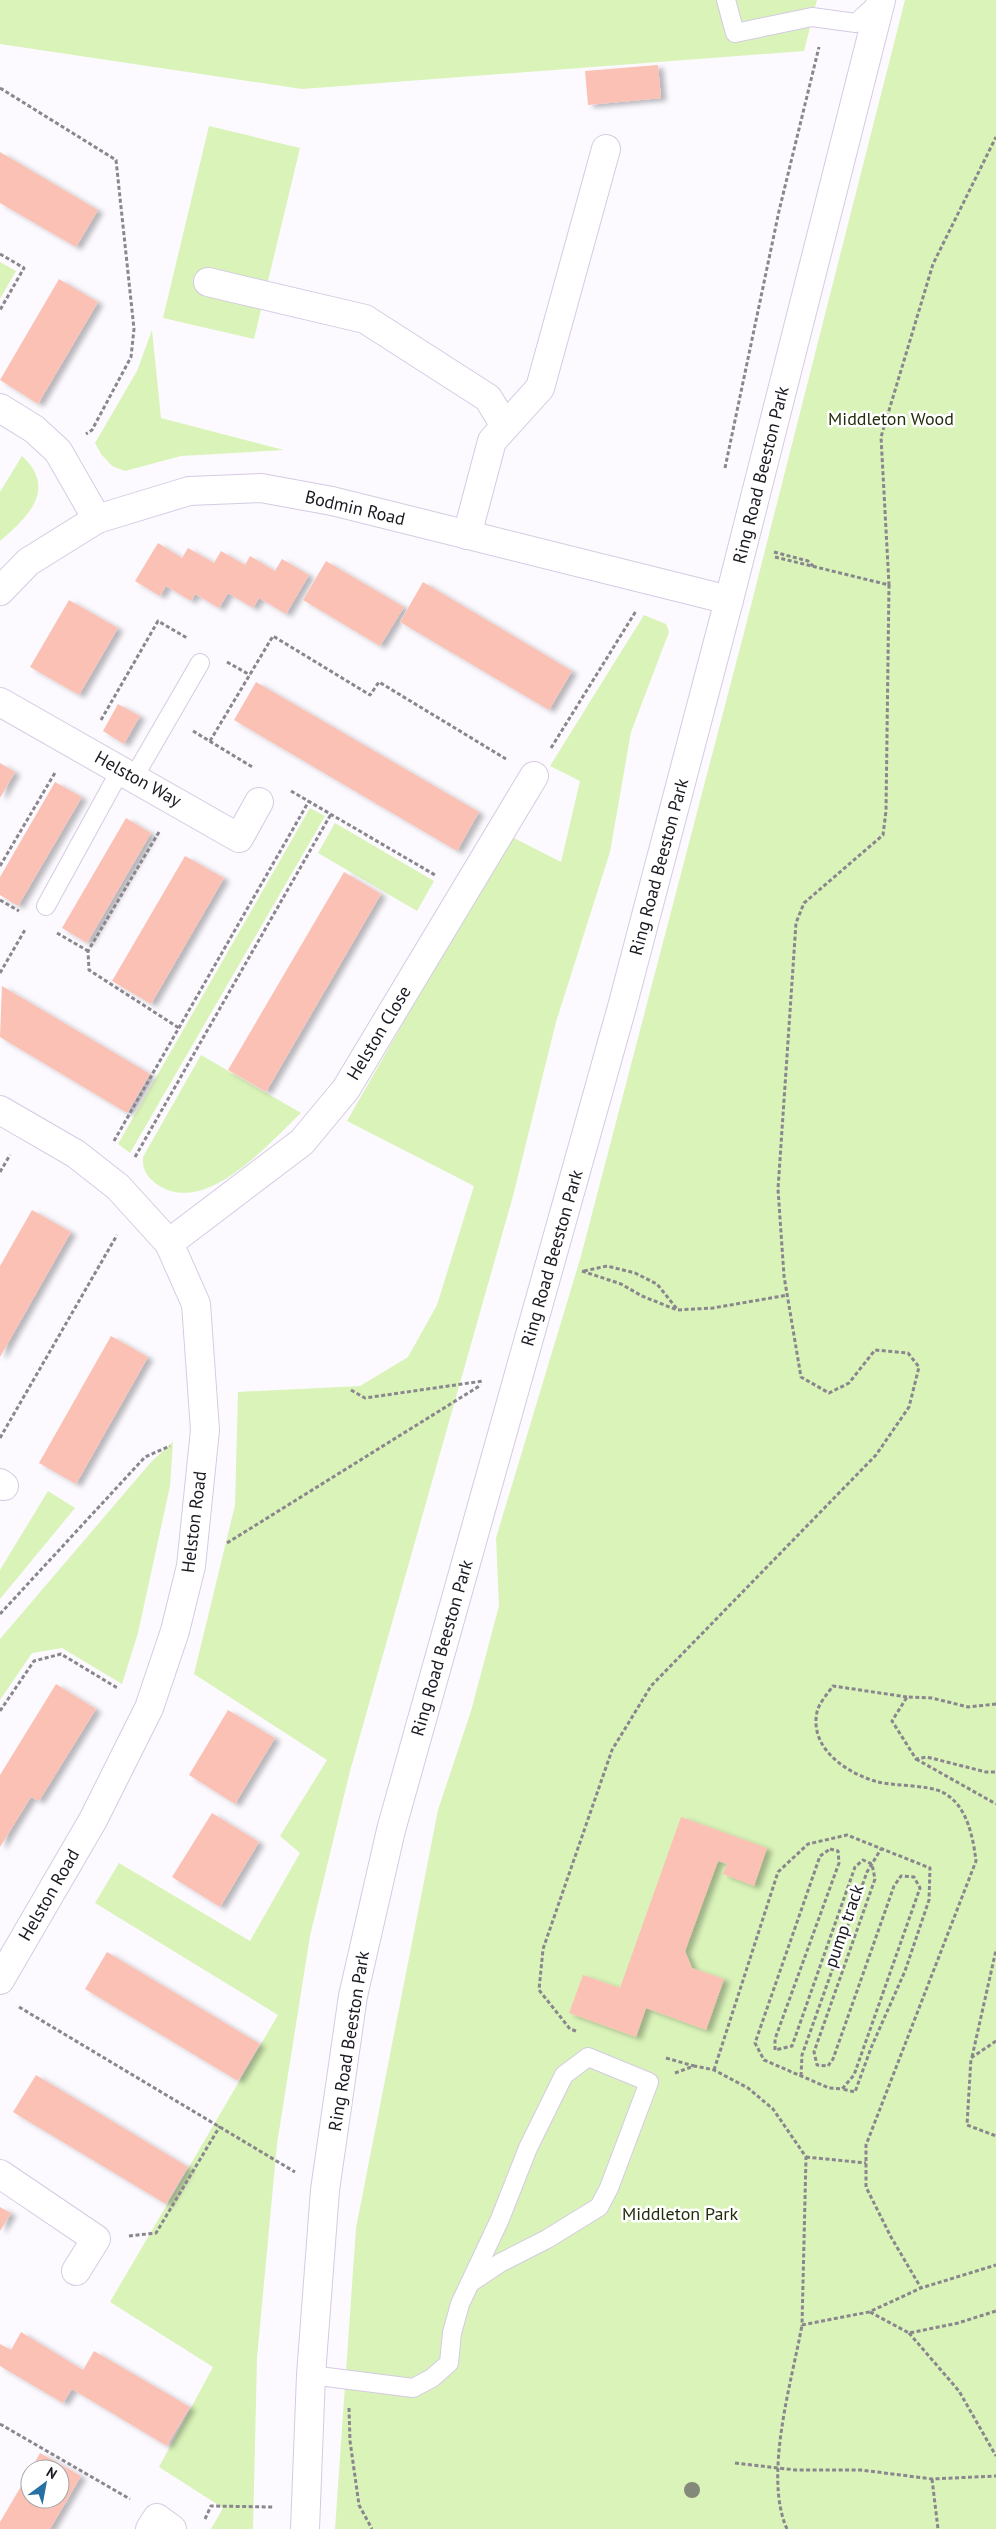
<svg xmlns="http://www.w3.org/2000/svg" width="996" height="2529" viewBox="0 0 996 2529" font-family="'PT Sans',sans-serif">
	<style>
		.green { fill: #daf3b9 }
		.building { fill: #fcc1b5; filter: url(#shadow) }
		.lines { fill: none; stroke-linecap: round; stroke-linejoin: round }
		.lane-casing { stroke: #d4cbe3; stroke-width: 20 }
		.street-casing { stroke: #d4cbe3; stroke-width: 30 }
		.secondary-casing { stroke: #d4cbe3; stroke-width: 30 }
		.path { stroke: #89878d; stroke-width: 3; stroke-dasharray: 4 2.5; stroke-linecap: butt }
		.lane { stroke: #fff; stroke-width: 18 }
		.street { stroke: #fff; stroke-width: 28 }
		.secondary { stroke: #fff; stroke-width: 28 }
		.tree { fill: #848a79 }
		.labels { text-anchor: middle; stroke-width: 5; stroke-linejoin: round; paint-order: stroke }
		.park-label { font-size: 18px; fill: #222e0b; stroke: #fff }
		.street-label { font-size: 18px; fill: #1c1921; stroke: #fff }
	</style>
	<defs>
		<filter id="shadow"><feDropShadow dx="5.5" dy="3" stdDeviation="2.5" flood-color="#0004"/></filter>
	</defs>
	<rect width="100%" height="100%" fill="#fcfaff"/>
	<g class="green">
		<path d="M0 0H817L804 51 302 89 0 44Z"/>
		<path d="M905 0H996V2529H335L356 2228 438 1810 471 1711 499 1606 496 1538 581 1256 746 625Z"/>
		<path d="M209 126 300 148 254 339 163 318Z"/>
		<path d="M0 262 16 271 0 299Z"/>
		<path d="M152 330 161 418 284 450 181 456 125 471 112 466 101 454 95 443 137 371Z"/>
		<path d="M22 456C58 489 27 518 0 541V492Z"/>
		<path d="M644 615 666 624 669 632 631 732 610 852 556 1022 513 1196 350 1771 310 1936 277 2144 257 2358 253 2529H211L223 2508 159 2467 213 2367 110 2302 278 2015 95 1903 119 1863 250 1941 300 1853 280 1836 327 1760 194 1674 235 1505 238 1392 360 1386 408 1357 437 1305 474 1186 347 1121 510 836 561 862 580 781 550 766Z"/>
		<path d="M310 808 325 816 130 1153 118 1144Z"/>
		<path d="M335 823 434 881 417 911 318 853Z"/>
		<path d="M201 1055 301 1113C269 1143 206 1217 158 1185 147 1177 142 1170 143 1157Z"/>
		<path d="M173 1442 170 1486 138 1633 122 1684 62 1648 32 1653 0 1700V1639L152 1461Z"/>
		<path d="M48 1491 75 1508 0 1599V1570Z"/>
	</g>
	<g class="building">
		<path d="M658 65 661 98 588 105 585 71Z"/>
		<path d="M0 152 98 210 76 247 0 203Z"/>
		<path d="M59 279 98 302 38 404 0 380Z"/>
		<path d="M158 543 182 558 188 548 214 563 221 551 245 565 250 556 275 571 282 559 309 575 286 614 259 598 253 608 228 593 219 608 195 594 191 601 166 586 160 596 135 581Z"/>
		<path d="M326 561 404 607 380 646 303 600Z"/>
		<path d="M423 582 572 671 549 710 400 622Z"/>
		<path d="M69 600 118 628 79 695 30 667Z"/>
		<path d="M256 682 479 812 457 851 234 720Z"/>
		<path d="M118 704 140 716 124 744 103 731Z"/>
		<path d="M0 763 15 772 0 798Z"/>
		<path d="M55 782 82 797 18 906 0 895V877Z"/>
		<path d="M126 818 151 833 87 943 62 928Z"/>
		<path d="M185 856 224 878 151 1004 112 981Z"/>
		<path d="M344 872 381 894 266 1092 228 1070Z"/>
		<path d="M2 986 150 1074 127 1113 0 1037Z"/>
		<path d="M32 1210 71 1232 0 1357V1266Z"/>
		<path d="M111 1336 148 1357 76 1484 39 1463Z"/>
		<path d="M56 1684 96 1709 39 1801 31 1797 0 1847V1775Z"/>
		<path d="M228 1710 275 1738 235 1804 189 1775Z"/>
		<path d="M212 1813 259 1842 220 1907 172 1877Z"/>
		<path d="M681 1817 767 1848 754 1886 723 1874 727 1864 718 1861 685 1951 692 1968 724 1979 706 2030 646 2008 636 2037 569 2013 583 1975 620 1988Z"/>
		<path d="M107 1952 260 2044 238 2081 85 1989Z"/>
		<path d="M36 2075 188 2167 166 2204 13 2112Z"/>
		<path d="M0 2207 11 2213 0 2231Z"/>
		<path d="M21 2332 83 2370 94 2351 190 2407 167 2446 72 2389 63 2403 0 2366V2344L11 2350Z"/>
		<path d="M40 2453 81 2476 50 2529H0V2522L30 2471V2499H60V2469H31Z"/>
	</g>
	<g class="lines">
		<g class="lane-casing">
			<g id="lane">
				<path d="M726 0 735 33 812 17 856 23 880 1"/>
				<path d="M134 777 200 663"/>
				<path d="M46 906 121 769"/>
				<path d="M311 2375 413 2388 432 2378 449 2363 452 2333 460 2304 500 2219 528 2148 564 2075 588 2057 649 2082 609 2188 599 2207 547 2239 500 2263 470 2283"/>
			</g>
		</g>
		<g class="street-casing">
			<g id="street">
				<path d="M208 282 365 319 488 398 505 426"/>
				<path d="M0 408 34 429 58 451 97 519"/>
				<path d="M467 535 492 441 540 388 606 149"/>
				<path d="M0 591 28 562 97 519 189 491 261 488 332 501 729 600"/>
				<path d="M0 702 239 838 259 802"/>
				<path d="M0 1110 76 1154 118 1187 169 1243 196 1304 205 1430 191 1566 175 1631 149 1708 93 1820 0 1980"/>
				<path d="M169 1243 302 1142 346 1089 534 776"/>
				<path d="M0 1483 4 1486"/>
				<path d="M0 2174 96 2239 76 2271"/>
				<path d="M150 2529 157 2518 172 2529"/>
			</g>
		</g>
		<g class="secondary-casing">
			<path id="secondary" d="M305 2529 311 2375 325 2190 353 1996 391 1830 622 1007 729 600 881 0"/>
		</g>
		<g class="path">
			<path d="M0 88 116 160 134 329 131 357 92 430 86 434"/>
			<path d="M0 254 24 268 0 310"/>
			<path d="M725 468 779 211 819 47"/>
			<path d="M774 552 808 561 813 566"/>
			<path d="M775 557 889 585 881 437 933 264 996 137"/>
			<path d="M227 662 250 675"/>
			<path d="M101 720 158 621 187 638"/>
			<path d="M193 731 254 768"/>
			<path d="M210 741 273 636 370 695 379 682 506 759"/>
			<path d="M551 748 636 611"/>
			<path d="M291 791 435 875"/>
			<path d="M159 832 88 951 89 970 179 1028"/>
			<path d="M0 866 56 771"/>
			<path d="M0 900 19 911"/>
			<path d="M57 933 88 951"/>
			<path d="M0 973 26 928"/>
			<path d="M114 1141 309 801"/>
			<path d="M135 1157 331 814"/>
			<path d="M0 1172 10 1155"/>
			<path d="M582 1271 621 1284 642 1296 677 1310 713 1308 788 1295"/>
			<path d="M584 1271 607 1266 635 1273 657 1284 677 1309"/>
			<path d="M351 1390 365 1398 483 1381"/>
			<path d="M0 1438 117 1235"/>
			<path d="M227 1543 481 1385"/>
			<path d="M0 1614 145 1457 170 1446"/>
			<path d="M907 1697 833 1686C828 1693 819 1703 817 1712 809 1749 848 1774 878 1782 895 1786 928 1785 942 1792 967 1804 973 1837 976 1861L866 2145V2187L891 2237 921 2288"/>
			<path d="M996 1704 968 1707 932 1698 907 1697 892 1721 916 1759 927 1757 986 1772H996"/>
			<path d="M0 1711 34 1661 61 1654 119 1689"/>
			<path d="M916 1759 996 1804"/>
			<path d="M830 1849 838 1851 839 1863 775 2039V2050L792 2046 855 1867 863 1860 872 1864 875 1879 814 2052 817 2065 828 2066 833 2059 894 1886 901 1876 914 1877 920 1888 854 2075 842 2089 829 2088 764 2060 755 2043 820 1856Z"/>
			<path d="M19 2007 295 2172"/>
			<path d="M576 2031 570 2029 539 1990 543 1949 612 1750 651 1686 876 1455 909 1407 919 1367 908 1353 875 1350 849 1383 829 1393 801 1377 784 1276 778 1189 796 923 804 903 883 835 886 811 889 585"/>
			<path d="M996 2041 971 2058 967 2125 996 2136"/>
			<path d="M972 2057 996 1950"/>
			<path d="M666 2058 694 2066"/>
			<path d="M714 2070 778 1872 808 1844 847 1835 930 1868 929 1900 905 1971 871 2048 855 2092 842 2089"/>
			<path d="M675 2073 694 2066 705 2068 714 2070 748 2088 773 2109 806 2157 802 2325 869 2312 921 2288 996 2265"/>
			<path d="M801 2076 802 2055 867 1872 881 1849"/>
			<path d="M806 2157 866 2163"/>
			<path d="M129 2236 156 2233 220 2126"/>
			<path d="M870 2312 909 2333 958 2323 996 2311"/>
			<path d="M909 2333 959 2391 996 2456"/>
			<path d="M349 2408 350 2441 359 2505 372 2529"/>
			<path d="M0 2424 130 2499"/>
			<path d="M735 2463 796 2470H861L932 2479 996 2476"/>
			<path d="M932 2479 938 2529"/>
			<path d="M205 2519 211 2506 273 2507"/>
			<path d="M787 2529C763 2476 792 2381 802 2325"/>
		</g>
		<use href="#lane" class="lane"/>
		<use href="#street" class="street"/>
		<use href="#secondary" class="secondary"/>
	</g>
	<circle class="tree" cx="692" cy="2490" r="8"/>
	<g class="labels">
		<g class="park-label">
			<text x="891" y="425">Middleton Wood</text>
			<text x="680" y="2220">Middleton Park</text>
		</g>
		<g class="street-label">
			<text transform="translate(761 475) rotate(-76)" y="6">Ring Road Beeston Park</text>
			<text transform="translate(355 508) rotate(13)" y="6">Bodmin Road</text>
			<text transform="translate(138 779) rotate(29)" y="6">Helston Way</text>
			<text transform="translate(659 867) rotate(-75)" y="6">Ring Road Beeston Park</text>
			<text transform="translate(379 1033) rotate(-59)" y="6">Helston Close</text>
			<text transform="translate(552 1258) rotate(-74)" y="6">Ring Road Beeston Park</text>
			<text transform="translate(194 1522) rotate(-83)" y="6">Helston Road</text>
			<text transform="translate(442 1648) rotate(-74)" y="6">Ring Road Beeston Park</text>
			<text transform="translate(49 1895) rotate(-60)" y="6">Helston Road</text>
			<text transform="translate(844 1926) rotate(-71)" y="6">pump track</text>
			<text transform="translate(349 2041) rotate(-81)" y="6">Ring Road Beeston Park</text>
		</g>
	</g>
	<g transform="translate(45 2484) rotate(32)"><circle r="24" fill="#ffffff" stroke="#a4a3a6"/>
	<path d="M0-4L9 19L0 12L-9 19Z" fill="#2770a3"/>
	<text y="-8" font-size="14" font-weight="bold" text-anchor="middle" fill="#1c1921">N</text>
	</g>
</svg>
